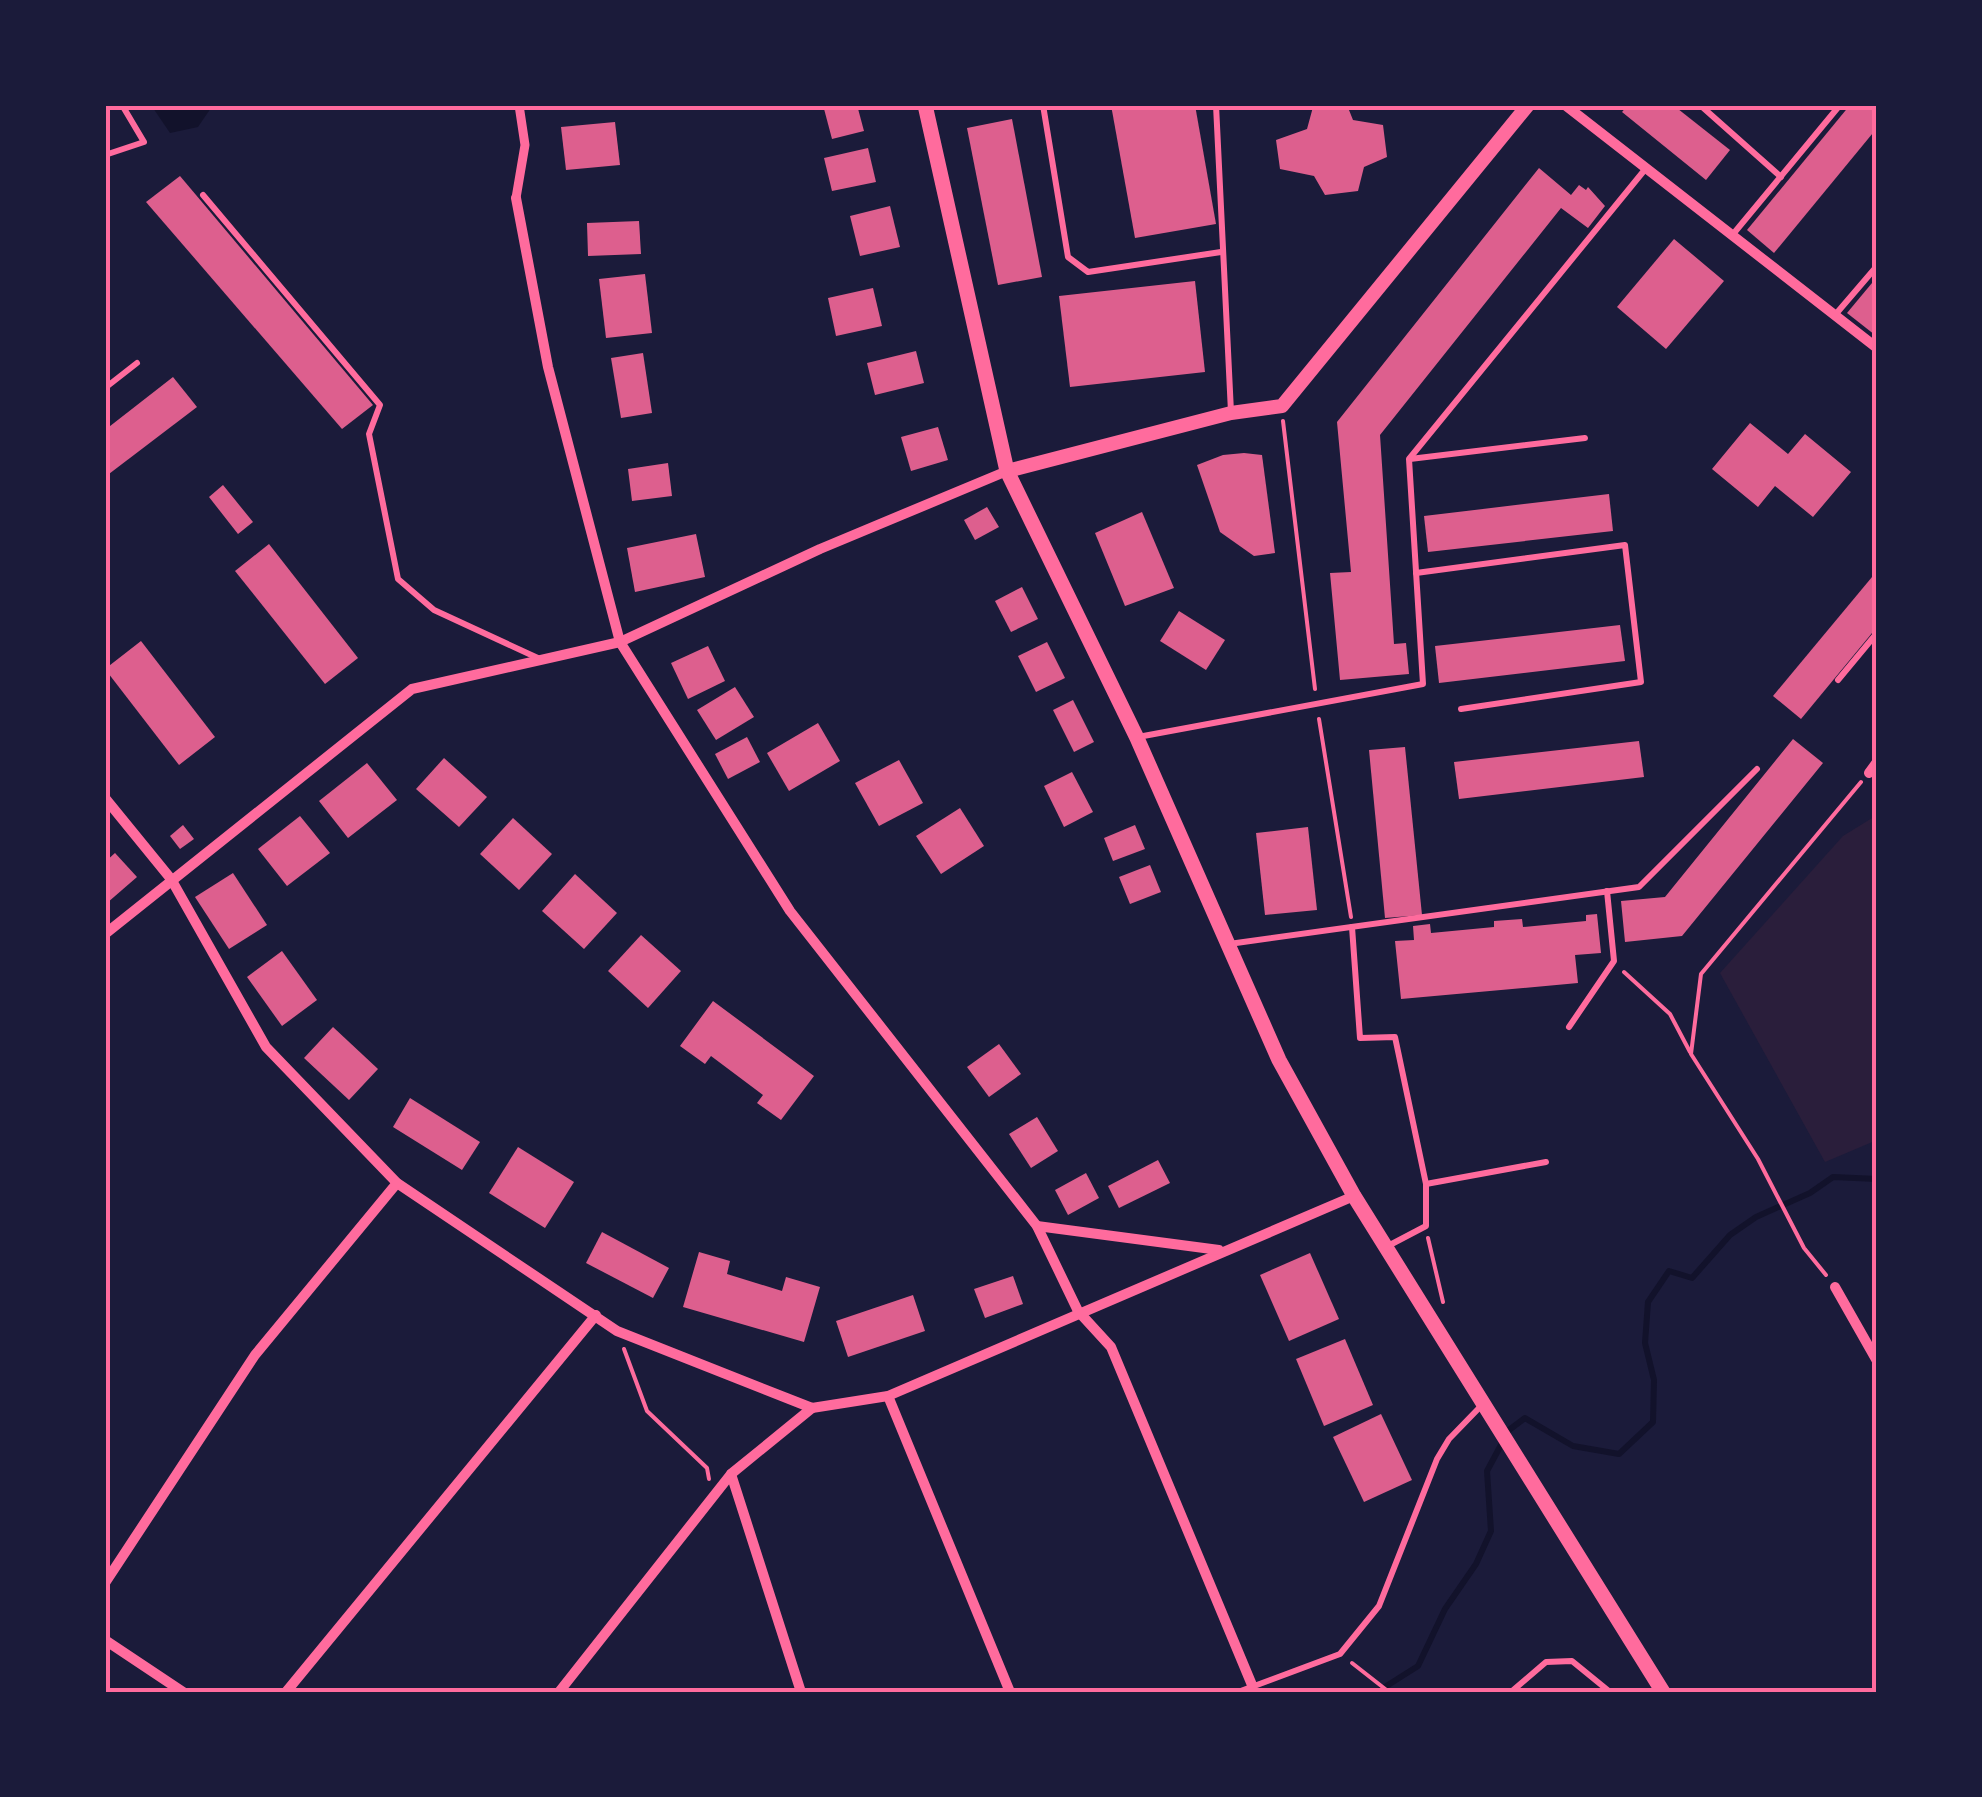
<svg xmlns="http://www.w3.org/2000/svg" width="1982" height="1797" viewBox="0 0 1982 1797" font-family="'Sofia Sans Condensed',sans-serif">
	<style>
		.green { fill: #2a1e3b }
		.water { fill: #12122b }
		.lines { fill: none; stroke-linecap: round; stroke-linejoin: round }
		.stream { stroke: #12122b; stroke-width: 6 }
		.building { fill: #dd5f8e }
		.path { stroke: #ff6b9d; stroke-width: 4 }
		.service { stroke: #ff6b9d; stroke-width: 6 }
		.pedestrian { stroke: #ff6b9d; stroke-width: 9 }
		.minor { stroke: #ff6b9d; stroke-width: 10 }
		.tertiary { stroke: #ff6b9d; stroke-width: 14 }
		.secondary { stroke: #ff6b9d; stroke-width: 15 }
		.neatline { fill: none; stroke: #ff6b9d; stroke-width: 4 }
	</style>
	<rect width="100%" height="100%" fill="#1b1b3a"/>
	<path class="green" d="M1877 815V1140L1825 1162 1720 973 1843 836Z"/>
	<path class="water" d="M151 105H213L198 127 170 133Z"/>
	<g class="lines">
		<path class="stream" d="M1377 1692 1418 1666 1445 1609 1476 1564 1491 1531 1487 1471 1509 1430 1525 1418 1573 1446 1619 1454 1653 1422 1654 1380 1645 1343 1648 1302 1669 1271 1692 1278 1730 1235 1756 1217 1810 1193 1833 1177 1877 1179"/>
	</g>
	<g class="building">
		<path d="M823 105H857L864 131 832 139Z"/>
		<path d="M1111 105H1195L1216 224 1135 238Z"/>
		<path d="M1347 105 1353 120 1383 125 1387 157 1364 167 1358 191 1325 195 1314 176 1280 169 1276 140 1307 129 1313 107Z"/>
		<path d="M1628 105H1673L1730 150 1706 180 1622 112Z"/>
		<path d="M1850 105H1877V128L1774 253 1747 230Z"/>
		<path d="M1012 119 1042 277 998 285 967 128Z"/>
		<path d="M615 122 620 165 566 170 561 127Z"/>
		<path d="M868 148 876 182 832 191 824 158Z"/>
		<path d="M1539 168 1571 195 1579 185 1586 190 1588 187 1605 206 1588 228 1561 208 1380 435 1394 644 1406 643 1409 674 1340 680 1330 573 1351 572 1337 422Z"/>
		<path d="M180 176 373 405 342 429 146 202Z"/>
		<path d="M890 206 900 247 860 256 850 216Z"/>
		<path d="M639 221 641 254 588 256 587 223Z"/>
		<path d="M1674 239 1724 281 1666 349 1617 307Z"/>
		<path d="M645 274 652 333 606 338 599 279Z"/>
		<path d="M1877 277V333L1875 335 1847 313Z"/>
		<path d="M1195 281 1205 372 1070 387 1059 296Z"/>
		<path d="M873 288 882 326 836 336 828 298Z"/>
		<path d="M916 351 924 383 875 395 867 363Z"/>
		<path d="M643 353 652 413 621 418 611 358Z"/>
		<path d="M173 377 197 407 105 477V430Z"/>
		<path d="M1750 423 1788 454 1805 434 1851 472 1813 517 1775 486 1758 507 1712 469Z"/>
		<path d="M938 427 948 460 911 471 901 437Z"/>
		<path d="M1244 453 1262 455 1275 553 1254 556 1220 532 1197 465 1223 455Z"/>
		<path d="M668 463 672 496 632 501 628 469Z"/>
		<path d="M223 485 253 522 238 534 209 497Z"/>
		<path d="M1609 494 1613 531 1428 552 1424 516Z"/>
		<path d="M987 507 999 527 975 540 964 520Z"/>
		<path d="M1142 512 1174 588 1125 606 1095 533Z"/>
		<path d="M696 534 705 577 635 592 627 548Z"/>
		<path d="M269 544 358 658 325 684 235 571Z"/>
		<path d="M1877 571V627L1801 719 1773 696Z"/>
		<path d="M1022 587 1038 619 1011 632 995 601Z"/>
		<path d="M1179 611 1225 640 1206 670 1160 641Z"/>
		<path d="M1620 625 1625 661 1439 683 1435 646Z"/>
		<path d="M141 641 215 737 179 765 105 669Z"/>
		<path d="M1047 642 1065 678 1036 692 1018 656Z"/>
		<path d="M708 646 725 681 688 699 671 663Z"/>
		<path d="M735 687 754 717 716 740 697 710Z"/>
		<path d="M1073 700 1094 742 1074 752 1053 710Z"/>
		<path d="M818 723 840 761 789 791 767 753Z"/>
		<path d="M747 737 760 762 728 779 715 754Z"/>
		<path d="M1793 739 1823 763 1682 936 1625 942 1621 901 1665 897Z"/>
		<path d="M1639 741 1644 777 1459 799 1454 762Z"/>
		<path d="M1405 747 1422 915 1385 918 1369 750Z"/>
		<path d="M444 758 487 797 459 827 416 789Z"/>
		<path d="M899 760 923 803 879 826 855 783Z"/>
		<path d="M367 763 397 800 348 838 319 801Z"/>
		<path d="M1072 772 1093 812 1064 827 1044 786Z"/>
		<path d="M960 808 984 846 941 874 916 836Z"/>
		<path d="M300 816 330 853 287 886 258 849Z"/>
		<path d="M513 818 552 854 519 890 480 854Z"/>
		<path d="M183 825 194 839 180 849 170 836Z"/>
		<path d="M1135 825 1145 849 1113 861 1104 838Z"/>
		<path d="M1308 827 1317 910 1265 915 1256 833Z"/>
		<path d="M115 853 137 877 107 903 105 862Z"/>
		<path d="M1150 865 1161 892 1130 904 1119 877Z"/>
		<path d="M233 873 267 925 229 949 195 897Z"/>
		<path d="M575 874 617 913 584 949 542 911Z"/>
		<path d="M1597 914 1601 953 1575 955 1578 983 1401 999 1395 941 1414 940 1413 926 1430 924 1431 933 1494 927V921L1522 919 1523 927 1586 921V915Z"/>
		<path d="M641 935 681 971 648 1008 608 971Z"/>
		<path d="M282 951 317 1000 282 1026 247 977Z"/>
		<path d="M713 1001 814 1076 781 1120 757 1103 763 1095 711 1056 705 1064 680 1046Z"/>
		<path d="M333 1027 378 1069 349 1100 304 1058Z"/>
		<path d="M999 1044 1021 1074 989 1097 967 1067Z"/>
		<path d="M410 1098 480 1142 462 1170 393 1127Z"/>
		<path d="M1037 1117 1058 1151 1031 1168 1009 1134Z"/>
		<path d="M518 1147 574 1182 545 1228 489 1193Z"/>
		<path d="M1158 1160 1170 1183 1119 1208 1108 1186Z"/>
		<path d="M1086 1173 1099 1198 1068 1215 1055 1190Z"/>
		<path d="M602 1232 669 1268 653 1298 586 1263Z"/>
		<path d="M699 1252 730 1261 727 1274 782 1291 786 1277 820 1287 804 1342 683 1307Z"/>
		<path d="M1310 1253 1339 1319 1289 1341 1260 1275Z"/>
		<path d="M1013 1276 1023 1304 985 1318 974 1289Z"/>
		<path d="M913 1295 925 1331 848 1357 836 1321Z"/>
		<path d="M1345 1339 1373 1405 1324 1426 1296 1359Z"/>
		<path d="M1381 1414 1412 1480 1364 1502 1333 1437Z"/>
	</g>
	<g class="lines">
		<g class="path">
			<path d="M1283 421 1315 689"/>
			<path d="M1319 719 1351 917"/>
			<path d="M1624 972 1670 1014 1690 1052"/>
			<path d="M1428 1238 1443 1302"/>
			<path d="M1826 1275 1804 1248 1758 1159 1691 1054 1701 974 1861 782"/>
			<path d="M624 1349 647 1411 707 1468 709 1479"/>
			<path d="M1352 1663 1389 1692"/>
		</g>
		<g class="service">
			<path d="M1043 105 1068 257 1088 272 1221 252"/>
			<path d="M1216 105 1231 412"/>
			<path d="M1700 105 1781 177"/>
			<path d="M105 155 144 142 122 105"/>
			<path d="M203 195 380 405 369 434 398 579 434 610 540 659"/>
			<path d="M1734 233 1840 105"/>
			<path d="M1835 315 1877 266"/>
			<path d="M105 388 137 363"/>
			<path d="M1410 459 1585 438"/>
			<path d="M1416 573 1625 545 1641 682 1461 709"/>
			<path d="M1838 680 1877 633"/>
			<path d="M1138 737 1423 684 1409 459 1647 167"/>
			<path d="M1352 927 1360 1038 1395 1037 1426 1184V1226L1386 1247"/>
			<path d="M1229 944 1639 887 1757 769"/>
			<path d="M1569 1027 1614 961 1607 891"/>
			<path d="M1426 1184 1546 1162"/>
			<path d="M1238 1692 1340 1654 1379 1606 1437 1459 1449 1439 1481 1406"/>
			<path d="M1511 1692 1546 1662 1572 1661 1610 1692"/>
		</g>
		<path class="pedestrian" d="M516 198 525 145 519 105"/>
		<g class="minor">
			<path d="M1565 105 1877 348"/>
			<path d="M516 198 548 367 620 642 790 911 1037 1226 1078 1311 1111 1347 1252 1685"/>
			<path d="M1869 773 1877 762"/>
			<path d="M105 798 171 879 266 1047 397 1183 617 1331 812 1408 888 1396 1354 1196"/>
			<path d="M105 934 412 689 620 642 820 549 1007 471"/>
			<path d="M1037 1226 1219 1250"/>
			<path d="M1835 1287 1877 1361"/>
			<path d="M888 1396 1010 1692"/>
			<path d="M731 1474 801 1692"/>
			<path d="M105 1583 255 1355 397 1183"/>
			<path d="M105 1640 183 1692"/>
			<path d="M286 1692 596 1315"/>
			<path d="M559 1692 731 1474 812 1408"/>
		</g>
		<path class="tertiary" d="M1007 471 1231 413 1282 406 1528 105"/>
		<path class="secondary" d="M925 105 1007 471 1137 738 1279 1060 1354 1196 1663 1692"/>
	</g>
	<rect width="1982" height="1797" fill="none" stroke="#1b1b3a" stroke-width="215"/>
	<rect x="108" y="108" width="1766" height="1582" class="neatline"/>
</svg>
